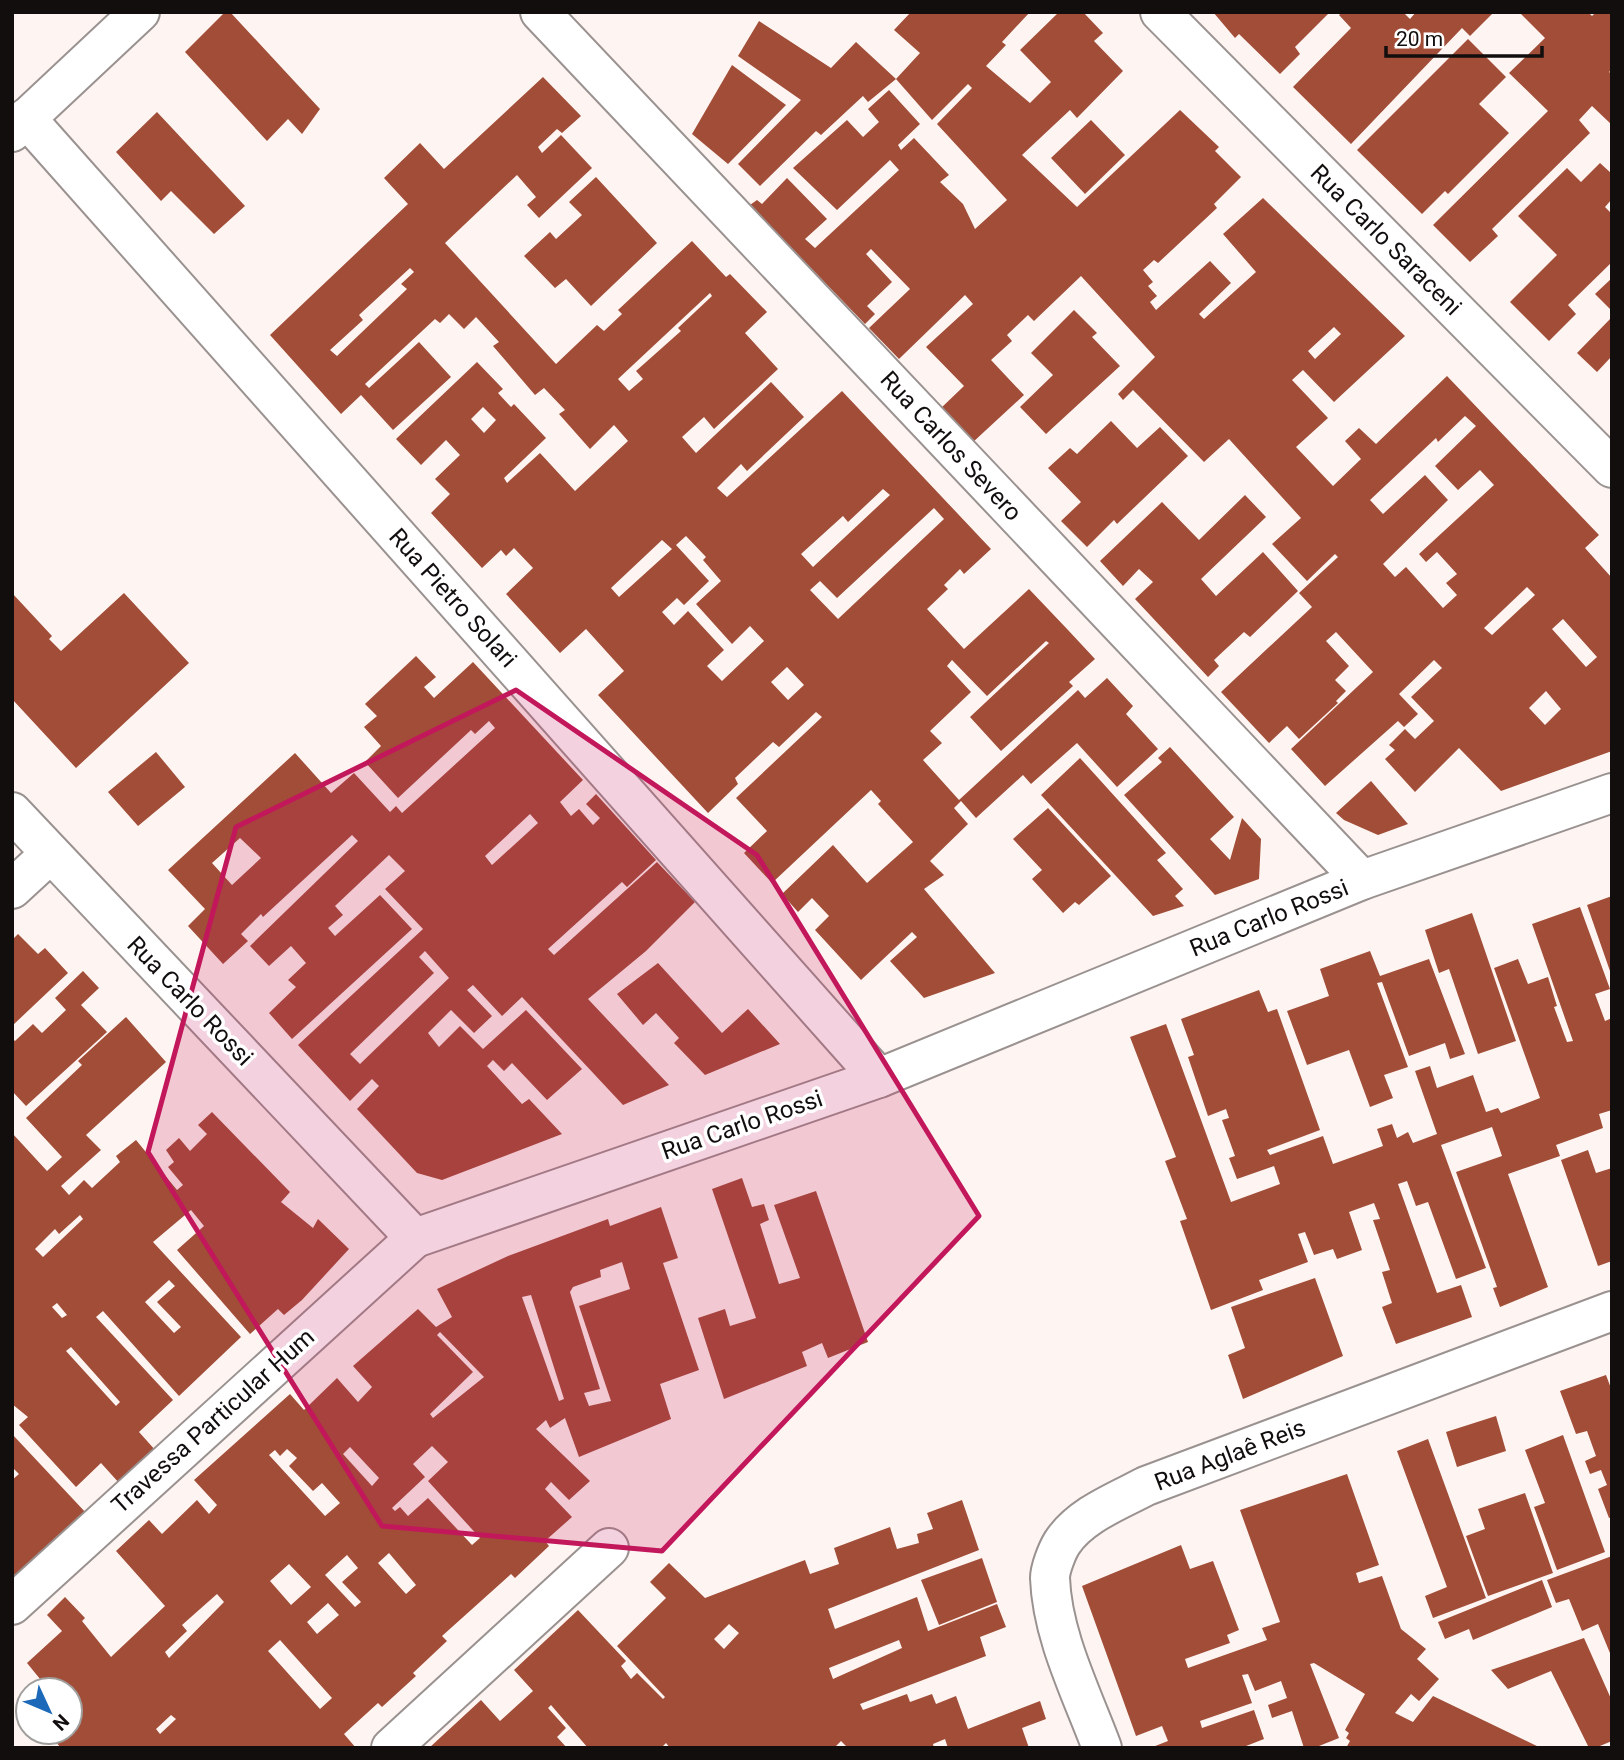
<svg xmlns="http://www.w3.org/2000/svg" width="1624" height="1760" viewBox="0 0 1624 1760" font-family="Roboto,sans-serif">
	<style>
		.building { fill: #a14d37; fill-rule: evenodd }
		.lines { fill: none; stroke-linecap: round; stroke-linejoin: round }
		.street-casing { stroke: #9a9290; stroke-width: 42 }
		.street { stroke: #fff; stroke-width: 38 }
		.marked { fill: #c2185b; fill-opacity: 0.2; stroke: #c2185b; stroke-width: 5; stroke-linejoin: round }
		.labels { text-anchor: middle; stroke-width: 7; stroke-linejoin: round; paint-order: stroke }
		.street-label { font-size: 24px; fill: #110e0d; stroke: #fff }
	</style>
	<rect width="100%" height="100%" fill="#fef5f2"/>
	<g class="building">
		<path d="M225 12H230L320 109 302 134 288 119 267 141 185 52Z"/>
		<path d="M911 12H1030L1002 42 1006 45 986 66 1030 103 1051 82 1020 50 1059 12H1083L1103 33 1094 41 1123 71 1077 118 1070 110 1022 155 1077 207 1180 110 1219 147 1215 151 1241 177 1214 204 1217 208 1158 263 1154 260 1143 270 1153 282 1148 286 1157 296 1150 302 1156 310 1210 261 1231 283 1199 314 1204 319 1256 272 1223 234 1263 198 1405 336 1334 402 1303 370 1292 380 1328 418 1296 447 1333 486 1361 459 1345 441 1359 428 1376 444 1447 376 1599 535 1585 548 1612 578V751L1501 791 1459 748 1415 792 1385 759 1395 750 1389 745 1405 729 1415 739 1434 721 1411 697 1442 668 1434 660 1399 694 1418 714 1404 727 1398 721 1325 786 1291 749 1373 672 1336 632 1326 641 1349 666 1335 680 1346 691 1336 701 1338 703 1299 739 1287 726 1269 743 1221 692 1312 607 1299 593 1338 557 1335 554 1307 581 1272 544 1301 518 1229 439 1204 462 1133 390 1123 400 1118 394 1155 357 1081 276 1034 321 1028 315 1007 335 1012 341 991 360 1024 395 972 443 940 409 964 386 926 347 973 304 965 295 899 359 869 328 910 289 871 249 866 254 892 282 867 306 875 314 865 324 750 205 757 200 762 204 787 178 827 219 805 239 815 248 899 170 890 160 837 210 793 168 847 120 863 137 879 122 868 109 889 90 920 124 898 145 901 150 914 138 949 175 940 182 963 204 975 229 1007 200 937 124 972 88 968 84 932 120 896 79 920 53 894 30ZM1334 327 1341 334 1315 359 1308 351ZM1465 416 1476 426 1435 466 1458 490 1480 470 1494 485 1419 554 1426 562 1437 552 1457 574 1446 583 1457 595 1443 608 1406 567 1395 577 1383 564 1448 500 1425 475 1383 514 1370 500 1436 438 1438 442ZM1527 587 1535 595 1492 635 1484 628ZM1563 619 1597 657 1586 667 1552 629ZM1546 691 1561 709 1545 725 1529 708Z"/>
		<path d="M1213 12H1330L1295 47 1300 54 1280 74 1239 34 1235 38Z"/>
		<path d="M1342 12H1403L1410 19 1416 12H1494L1470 36 1462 28 1351 144 1293 87 1351 28 1339 15Z"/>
		<path d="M1519 12H1588L1592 16 1596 12H1612V69L1609 72 1612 74V125L1592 106 1579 120 1590 133 1492 229 1498 236 1470 262 1433 225 1548 111 1509 73 1545 38Z"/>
		<path d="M759 21 831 68 856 42 896 79 868 102 863 96 821 135 816 131 760 186 738 164 801 100 738 56Z"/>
		<path d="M1468 39 1506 77 1479 104 1509 133 1448 194 1445 191 1422 214 1357 150Z"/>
		<path d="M732 65 786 105 728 164 692 134Z"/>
		<path d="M543 77 581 116 562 133 557 129 538 147 542 153 561 135 592 168 539 218 527 205 536 197 517 175 445 243 556 364 597 325 604 331 622 314 618 310 692 241 726 277 730 274 767 312 745 333 778 369 714 429 704 417 682 437 696 453 771 382 804 417 747 471 741 464 717 488 727 497 842 391 991 549 964 574 960 569 944 585 948 589 927 609 964 649 1029 589 1068 630 1095 659 1069 682 1073 686 1001 751 970 717 1049 643 1046 641 987 696 952 660 947 666 971 692 930 731 942 743 923 760 959 800 1078 690 1085 698 1107 678 1133 706 1126 714 1158 749 1117 787 1077 743 1031 784 1023 775 976 818 961 801 954 808 968 824 930 861 944 875 924 889 995 973 924 998 890 961 917 937 912 932 861 980 815 930 829 916 812 898 798 912 782 894 833 845 867 883 913 842 878 804 881 801 871 790 772 883 744 853 767 831 736 798 822 717 816 712 779 747 773 742 735 778 738 784 708 813 598 695 624 671 586 629 560 653 506 594 533 568 514 548 506 556 501 550 482 568 431 513 450 494 435 479 460 455 446 440 421 465 396 439 477 362 503 389 498 393 511 407 514 404 546 438 504 478 507 483 540 453 575 491 628 441 614 425 590 449 559 414 565 410 544 388 535 395 493 346 499 342 476 317 464 329 449 314 440 323 435 319 365 384 369 388 419 342 451 377 393 430 361 395 341 414 270 335 408 204 384 178 420 143 444 169ZM410 268 414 272 401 284 407 289 337 356 330 350 363 320 359 315ZM710 293 712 296 678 328 681 331 636 371 643 379 629 391 618 379ZM483 407 496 420 484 433 471 419ZM883 489 890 495 813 567 801 554 843 516 848 522ZM934 508 944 519 838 619 810 590 820 581 837 598ZM686 536 706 557 703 560 721 581 696 604 732 644 750 626 764 641 722 681 707 666 724 650 688 611 674 625 662 612 677 598 684 605 709 581 676 545ZM662 540 672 549 619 597 611 588ZM787 667 804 685 788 700 771 682Z"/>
		<path d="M157 112 245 206 214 234 171 191 161 201 116 152Z"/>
		<path d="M1091 120 1125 155 1085 194 1051 158Z"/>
		<path d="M1600 163 1612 174V199L1605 207 1612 214V262L1568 305 1576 314 1549 341 1510 302 1557 255 1518 216 1567 168 1581 182Z"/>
		<path d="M596 177 657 243 591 306 566 279 555 288 524 256 550 232 556 239 582 215 569 202Z"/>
		<path d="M1612 278V311L1595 294Z"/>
		<path d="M1074 310 1097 333 1092 337 1120 366 1046 434 1020 407 1053 375 1031 353Z"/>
		<path d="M1612 317V356L1597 372 1577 353Z"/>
		<path d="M1111 421 1137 448 1160 427 1188 456 1117 524 1114 520 1087 547 1061 521 1081 502 1048 468 1070 448 1077 454Z"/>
		<path d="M1245 495 1266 517 1201 579 1216 596 1263 552 1298 591 1250 637 1244 632 1214 660 1219 666 1208 677 1135 599 1153 582 1139 569 1123 586 1100 561 1162 502 1199 540Z"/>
		<path d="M12 593 52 636 49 639 61 651 124 593 189 663 76 768 12 699Z"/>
		<path d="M416 656 436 677 424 687 434 698 473 662 583 780 560 802 571 816 579 809 593 825 600 818 586 804 596 794 656 860 627 887 622 882 548 949 554 955 657 862 695 902 646 951 588 999 669 1085 623 1105 522 997 502 1016 473 985 467 990 492 1016 474 1033 451 1010 428 1033 439 1047 460 1026 483 1049 526 1010 582 1069 547 1100 512 1063 504 1071 493 1060 487 1066 522 1104 529 1099 562 1134 442 1180 417 1173 357 1109 379 1086 372 1079 350 1101 298 1045 423 929 385 889 405 871 389 855 335 906 343 915 328 928 335 936 380 895 412 929 292 1039 269 1013 296 987 288 980 306 963 291 946 269 966 250 946 358 841 352 835 263 917 261 914 241 934 248 941 223 964 188 926 205 909 168 870 295 753 331 793 354 773 390 812 396 806 402 813 495 728 489 721 475 734 471 730 398 798 365 762 381 746 364 727 377 716 365 704ZM530 814 538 823 492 865 485 856ZM240 838 261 858 232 885 212 863ZM425 951 449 978 360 1064 350 1054 434 973 419 957Z"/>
		<path d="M1170 747 1234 817 1210 839 1230 860 1242 818 1261 839 1259 879 1215 895 1124 795 1162 762 1158 758Z"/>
		<path d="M156 752 185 787 138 826 108 792Z"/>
		<path d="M1080 758 1166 853 1157 860 1183 889 1175 896 1184 906 1153 916 1041 795Z"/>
		<path d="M1371 781 1408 824 1378 835 1344 820 1336 813Z"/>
		<path d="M1048 808 1111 876 1079 905 1075 902 1063 913 1032 879 1042 870 1013 839Z"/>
		<path d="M1612 896V974H1611L1587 905Z"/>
		<path d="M1580 907 1610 989 1595 994 1605 1021 1612 1018V1110L1599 1114 1603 1128 1556 1145 1560 1156 1508 1174 1548 1287 1500 1307 1493 1288 1497 1287 1456 1172 1502 1156 1492 1127 1441 1145 1486 1268 1456 1279 1428 1202 1416 1206 1407 1181 1398 1184 1437 1293 1461 1285 1472 1317 1396 1344 1382 1307 1392 1303 1382 1272 1390 1270 1373 1220 1380 1219 1374 1203 1349 1212 1362 1250 1337 1259 1333 1249 1314 1255 1305 1232 1298 1234 1308 1262 1259 1280 1263 1290 1211 1310 1180 1221 1187 1219 1165 1161 1176 1157 1130 1037 1166 1024 1231 1202 1280 1184 1274 1166 1237 1179 1229 1158 1235 1156 1222 1120 1229 1118 1226 1109 1208 1116 1188 1057 1194 1055 1181 1019 1259 990 1268 1012 1277 1009 1320 1130 1267 1150 1270 1155 1323 1136 1333 1164 1383 1146 1377 1129 1392 1124 1397 1138 1408 1132 1413 1143 1437 1134 1415 1071 1430 1066 1437 1088 1473 1075 1486 1112 1498 1108 1501 1113 1540 1098 1494 968 1518 959 1528 984 1548 977 1557 1006 1554 1007 1567 1042 1573 1041 1532 924Z"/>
		<path d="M1472 913 1516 1041 1478 1054 1449 969 1439 973 1425 930Z"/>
		<path d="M18 934 38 954 45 948 68 973 12 1026V940Z"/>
		<path d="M1370 951 1380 976 1429 959 1465 1054 1450 1059 1445 1043 1409 1056 1382 982 1377 983 1408 1067 1384 1075 1393 1098 1370 1107 1349 1050 1307 1065 1287 1011 1329 996 1320 969Z"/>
		<path d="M658 963 722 1033 748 1009 780 1044 705 1075 674 1043 679 1038 656 1013 643 1025 617 994Z"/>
		<path d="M83 971 99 988 81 1005 107 1032 26 1106 12 1091V1038L15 1041 33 1024 42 1033 66 1010 55 998Z"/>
		<path d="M126 1017 166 1062 86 1135 101 1150 61 1186 69 1195 84 1180 92 1188 120 1162 116 1156 136 1140 177 1190 183 1185 168 1167 174 1162 166 1150 179 1138 190 1151 207 1134 198 1125 212 1112 290 1192 281 1202 313 1228 318 1219 349 1249 302 1300 284 1315 278 1309 250 1334 177 1250 204 1226 191 1210 153 1242 241 1337 179 1396 103 1311 96 1317 173 1400 139 1432 156 1451 120 1484 101 1463 76 1487 19 1425 28 1417 12 1404V1133L47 1171 62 1157 26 1118 82 1065 78 1061ZM80 1215 83 1219 43 1257 35 1249 55 1229 59 1234ZM169 1280 175 1286 157 1302 181 1327 174 1333 145 1302ZM57 1303 67 1315 62 1318 52 1307ZM71 1347 120 1402 116 1406 66 1351Z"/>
		<path d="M1588 1150 1596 1173 1612 1168V1261L1598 1266 1561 1160Z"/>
		<path d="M742 1178 752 1207 764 1204 769 1220 760 1224 779 1284 800 1278 774 1205 816 1191 868 1342 828 1358 822 1343 802 1352 807 1366 724 1399 698 1318 725 1309 730 1326 756 1318 712 1189Z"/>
		<path d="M661 1207 678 1258 663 1263 699 1370 660 1384 671 1419 579 1457 565 1418 550 1428 546 1420 536 1429 590 1481 569 1500 551 1482 545 1489 572 1517 545 1541 549 1546 515 1578 511 1574 442 1636 447 1641 413 1673 416 1676 382 1707 378 1703 344 1734 356 1748H61L47 1732H70V1690H49L27 1663 62 1631 47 1615 65 1597 85 1618 82 1621 111 1657 165 1606 116 1551 149 1520 162 1534 197 1500 209 1514 217 1505 194 1480 290 1394 304 1410 337 1378 358 1402 372 1387 353 1366 418 1309 436 1327 452 1317 437 1289 508 1256 608 1219 610 1226ZM622 1262 630 1289 579 1306 611 1401 589 1406 584 1393 600 1389 570 1292 573 1287 601 1277 600 1270ZM531 1295 564 1399 559 1401 522 1297ZM440 1332 484 1377 433 1418 430 1414 473 1372 437 1335ZM432 1446 448 1462 428 1481 480 1538 472 1545 428 1498 408 1516 400 1507 395 1511 392 1508 425 1477 413 1464ZM350 1447 379 1478 372 1486 343 1454ZM287 1449 297 1458 289 1466 313 1491 322 1483 340 1503 325 1516 269 1455 275 1450 280 1456ZM389 1553 416 1585 406 1594 378 1563ZM347 1555 358 1568 342 1582 361 1602 355 1607 325 1575ZM289 1564 311 1587 291 1605 270 1581ZM217 1594 224 1602 169 1658 165 1652 187 1631 182 1625ZM328 1603 339 1615 317 1634 307 1622ZM280 1640 332 1698 320 1709 268 1651ZM171 1715 176 1719 160 1734 156 1729Z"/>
		<path d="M1315 1278 1343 1356 1243 1399 1228 1355 1245 1348 1231 1307Z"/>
		<path d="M1606 1375 1612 1391V1517L1609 1518 1598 1489 1607 1485 1601 1470 1590 1474 1585 1461 1596 1456 1587 1431 1576 1434 1560 1391Z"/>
		<path d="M1496 1416 1506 1451 1457 1467 1446 1432Z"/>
		<path d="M12 1434 87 1514 12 1582V1480L19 1474 12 1467Z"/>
		<path d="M1563 1435 1605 1552 1557 1570 1534 1507 1545 1503 1525 1450Z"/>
		<path d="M1428 1439 1486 1598 1433 1618 1425 1596 1447 1587 1397 1451Z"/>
		<path d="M1347 1474 1379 1565 1356 1573 1359 1583 1382 1576 1401 1629 1426 1649 1417 1659 1439 1679 1419 1701 1411 1694 1395 1713 1413 1722 1433 1696 1541 1748H1346L1350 1741 1346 1738 1349 1733 1345 1730 1365 1694 1314 1663 1310 1664 1339 1738 1314 1748H1304L1292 1711 1272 1718 1268 1705 1287 1698 1281 1681 1255 1691 1248 1674 1242 1675 1252 1703 1200 1721 1202 1728 1254 1710 1264 1739 1241 1748H1150L1168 1741 1162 1726 1136 1736 1082 1586 1181 1545 1190 1569 1213 1561 1239 1630 1227 1635 1230 1643 1185 1659 1188 1668 1267 1640 1262 1628 1280 1622 1240 1510Z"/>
		<path d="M1525 1493 1553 1573 1488 1596 1466 1536 1485 1529 1478 1509Z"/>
		<path d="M962 1500 979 1550 828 1609 835 1629 917 1597 928 1631 997 1604 1006 1627 980 1637 986 1656 860 1704 863 1710 907 1694 910 1702 932 1694 936 1704 956 1696 968 1729 1040 1701 1046 1719 1022 1728 1029 1748H948L945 1739 933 1744 934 1748H848L841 1741 834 1748H670L666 1743 661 1748H588L551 1705 548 1708 566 1728 557 1737 567 1748H429L481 1700 500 1721 533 1691 514 1670 578 1610 626 1661 621 1666 631 1679 637 1673 663 1699 665 1697 617 1646 666 1598 650 1582 669 1563 705 1598 805 1560 810 1574 839 1564 834 1548 890 1527 897 1549 919 1543 917 1534 933 1529 927 1513ZM729 1624 739 1633 724 1649 714 1639ZM899 1640 902 1648 833 1679 829 1668Z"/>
		<path d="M1612 1556V1658L1598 1624 1582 1631 1569 1599 1556 1603 1547 1580Z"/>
		<path d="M982 1558 997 1602 939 1625 921 1580Z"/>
		<path d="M1542 1580 1552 1607 1473 1640 1469 1629 1445 1639 1438 1622Z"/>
		<path d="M1584 1638 1612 1701V1741L1595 1748H1589L1551 1671 1508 1689 1491 1670Z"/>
	</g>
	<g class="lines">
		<g class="street-casing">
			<g id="street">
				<path d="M540 12 1362 880"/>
				<path d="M1160 12 1612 468"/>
				<path d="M26 118 879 1078"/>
				<path d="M12 132 140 12"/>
				<path d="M12 812 415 1238 879 1078 1362 880 1612 793"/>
				<path d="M12 889 50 854"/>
				<path d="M12 1605 415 1238"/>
				<path d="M391 1748 609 1548"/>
				<path d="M1102 1748C1082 1694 1052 1636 1050 1578 1050 1569 1057 1551 1062 1543 1080 1515 1118 1501 1146 1486L1612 1311"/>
			</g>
		</g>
		<use href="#street" class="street"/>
	</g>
	<path class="marked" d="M516 690 757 855 979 1216 662 1551 382 1526 148 1152 236 827Z"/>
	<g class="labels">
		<g class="street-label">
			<text transform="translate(1386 240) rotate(45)" y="8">Rua Carlo Saraceni</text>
			<text transform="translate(951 446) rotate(47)" y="8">Rua Carlos Severo</text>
			<text transform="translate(453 598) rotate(48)" y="8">Rua Pietro Solari</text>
			<text transform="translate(1269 918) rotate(-22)" y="8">Rua Carlo Rossi</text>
			<text transform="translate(190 1001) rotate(46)" y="8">Rua Carlo Rossi</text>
			<text transform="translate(742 1125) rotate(-19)" y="8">Rua Carlo Rossi</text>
			<text transform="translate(213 1421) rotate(-42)" y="8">Travessa Particular Hum</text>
			<text transform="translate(1230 1455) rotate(-21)" y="8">Rua Aglaê Reis</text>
		</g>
	</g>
	<rect width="1624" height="1760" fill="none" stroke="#110e0d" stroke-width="28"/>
	<g transform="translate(49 1711) rotate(134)"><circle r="33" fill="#ffffff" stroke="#a09f9e" stroke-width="2"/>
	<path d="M0-5L12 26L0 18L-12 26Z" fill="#1b69b8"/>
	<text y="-10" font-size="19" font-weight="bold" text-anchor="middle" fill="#110e0d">N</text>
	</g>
	<path d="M1386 46v10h156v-10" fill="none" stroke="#110e0d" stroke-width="3.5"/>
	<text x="1396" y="46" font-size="21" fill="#110e0d" stroke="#ffffff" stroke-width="5" paint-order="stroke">20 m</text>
</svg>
